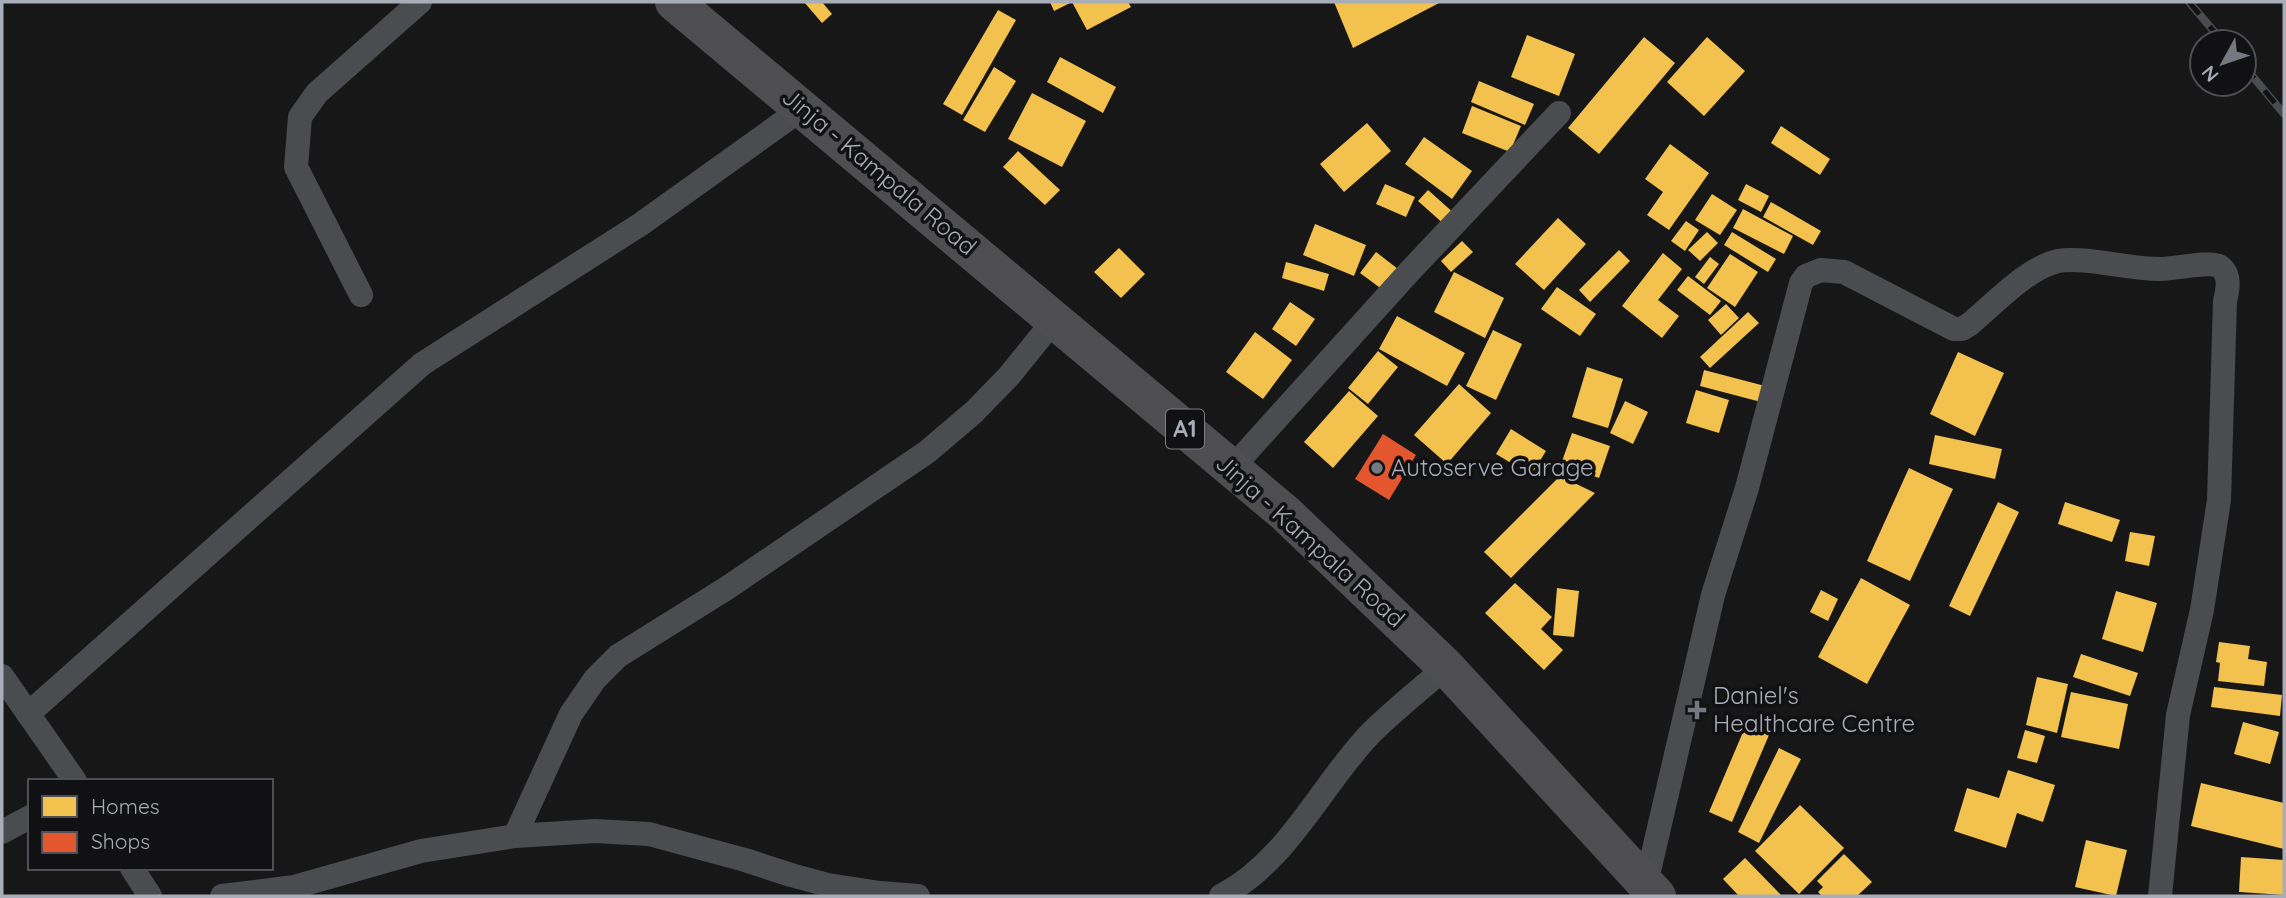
<svg xmlns="http://www.w3.org/2000/svg" width="2286" height="898" viewBox="0 0 2286 898" font-family="Quicksand,sans-serif">
	<style>
		.homes { fill: #f2c14e }
		.shops { fill: #e4572e }
		.lines { fill: none; stroke-linecap: round; stroke-linejoin: round }
		.street { stroke: #4b4c50; stroke-width: 24 }
		.highway { stroke: #4e4e51; stroke-width: 38 }
		.rail-casing { stroke: #4b4c4f; stroke-width: 8 }
		.rail { stroke: #111113; stroke-width: 5; stroke-dasharray: 16; stroke-linecap: butt }
		.poi-dot { fill: #757880; stroke: #111113; stroke-width: 2.5 }
		.labels { text-anchor: middle; stroke-width: 7; stroke-linejoin: round; paint-order: stroke }
		.shield { fill: #111113; stroke: #7b7e86; stroke-width: 2 }
		.shield-label { font-size: 23px; font-weight: bold; fill: #a8adb8 }
		.street-label { font-size: 24px; fill: #a8adb8; stroke: #111113 }
		.poi-label { font-size: 24px; fill: #a8adb8; stroke: #111113; text-anchor: start }
	</style>
	<rect width="100%" height="100%" fill="#171717"/>
	<g class="homes">
		<path d="M804 2H822L832 14 822 23Z"/>
		<path d="M1050 2H1128L1131 7 1087 30 1072 2 1054 11Z"/>
		<path d="M1334 2H1441L1353 48Z"/>
		<path d="M998 10 1016 20 962 115 943 104Z"/>
		<path d="M1527 35 1575 54 1559 96 1511 77Z"/>
		<path d="M1644 37 1675 63 1599 154 1568 128Z"/>
		<path d="M1707 37 1745 71 1704 116 1667 82Z"/>
		<path d="M1060 57 1116 87 1103 113 1047 82Z"/>
		<path d="M994 67 1016 81 985 132 963 120Z"/>
		<path d="M1479 81 1534 104 1525 125 1471 102Z"/>
		<path d="M1032 93 1086 121 1062 167 1008 139Z"/>
		<path d="M1472 106 1521 126 1510 152 1462 133Z"/>
		<path d="M1367 123 1391 151 1344 192 1320 164Z"/>
		<path d="M1781 126 1830 159 1820 175 1771 143Z"/>
		<path d="M1424 137 1472 171 1452 199 1405 164Z"/>
		<path d="M1670 144 1709 173 1669 230 1647 215 1663 192 1645 179Z"/>
		<path d="M1018 151 1060 190 1045 205 1003 167Z"/>
		<path d="M1385 184 1415 197 1406 217 1376 204Z"/>
		<path d="M1746 184 1769 196 1761 212 1738 200Z"/>
		<path d="M1428 190 1456 215 1446 226 1418 201Z"/>
		<path d="M1712 194 1737 210 1720 235 1695 220Z"/>
		<path d="M1771 202 1821 231 1813 245 1763 217Z"/>
		<path d="M1743 209 1793 236 1784 254 1733 228Z"/>
		<path d="M1558 218 1586 244 1544 290 1515 264Z"/>
		<path d="M1686 221 1699 230 1685 251 1671 241Z"/>
		<path d="M1315 224 1366 245 1354 276 1303 255Z"/>
		<path d="M1707 232 1718 243 1700 261 1688 250Z"/>
		<path d="M1732 232 1776 259 1768 272 1724 245Z"/>
		<path d="M1462 241 1473 252 1451 272 1441 261Z"/>
		<path d="M1119 248 1145 274 1121 298 1094 272Z"/>
		<path d="M1619 250 1630 261 1590 302 1579 290Z"/>
		<path d="M1376 252 1398 269 1383 290 1360 273Z"/>
		<path d="M1663 253 1682 269 1658 300 1679 316 1662 338 1622 306Z"/>
		<path d="M1730 254 1758 272 1735 307 1707 288Z"/>
		<path d="M1710 257 1719 264 1704 284 1695 277Z"/>
		<path d="M1286 262 1329 274 1324 291 1282 278Z"/>
		<path d="M1454 272 1504 298 1485 338 1434 312Z"/>
		<path d="M1688 276 1721 301 1710 315 1677 290Z"/>
		<path d="M1557 287 1596 314 1580 336 1541 309Z"/>
		<path d="M1290 302 1315 319 1296 346 1272 329Z"/>
		<path d="M1726 304 1739 318 1721 335 1708 320Z"/>
		<path d="M1748 312 1759 323 1710 368 1700 357Z"/>
		<path d="M1397 316 1465 353 1447 386 1379 349Z"/>
		<path d="M1493 330 1522 344 1496 400 1466 386Z"/>
		<path d="M1255 332 1292 360 1263 399 1226 372Z"/>
		<path d="M1378 351 1398 367 1368 404 1348 388Z"/>
		<path d="M1958 352 2004 373 1975 436 1930 414Z"/>
		<path d="M1587 367 1623 379 1608 428 1572 417Z"/>
		<path d="M1704 370 1765 386 1761 402 1700 386Z"/>
		<path d="M1459 384 1491 413 1447 464 1414 435Z"/>
		<path d="M1696 390 1729 400 1719 433 1686 423Z"/>
		<path d="M1349 391 1378 416 1333 468 1304 442Z"/>
		<path d="M1625 401 1648 412 1633 444 1610 433Z"/>
		<path d="M1511 429 1546 451 1531 475 1496 454Z"/>
		<path d="M1572 433 1610 446 1599 478 1561 464Z"/>
		<path d="M1935 435 2002 449 1995 479 1929 464Z"/>
		<path d="M1909 468 1953 489 1910 581 1867 561Z"/>
		<path d="M1560 476 1595 493 1511 578 1484 552Z"/>
		<path d="M1998 502 2019 512 1970 616 1949 606Z"/>
		<path d="M2065 502 2120 520 2112 542 2058 524Z"/>
		<path d="M2130 532 2155 536 2149 566 2125 561Z"/>
		<path d="M1861 578 1910 605 1867 684 1818 657Z"/>
		<path d="M1515 583 1552 617 1541 629 1563 650 1544 670 1485 613Z"/>
		<path d="M1557 588 1579 591 1574 637 1553 635Z"/>
		<path d="M1821 590 1838 599 1828 621 1810 612Z"/>
		<path d="M2116 591 2157 603 2143 652 2102 639Z"/>
		<path d="M2219 642 2250 646 2248 659 2267 662 2264 686 2218 681 2220 663 2216 662Z"/>
		<path d="M2081 654 2138 673 2130 696 2073 677Z"/>
		<path d="M2037 677 2068 684 2057 733 2026 725Z"/>
		<path d="M2214 687 2282 695 2280 716 2211 707Z"/>
		<path d="M2071 692 2128 704 2119 749 2061 737Z"/>
		<path d="M2243 722 2279 732 2270 764 2234 754Z"/>
		<path d="M1746 725 1769 735 1732 822 1709 812Z"/>
		<path d="M2025 730 2045 736 2037 763 2017 758Z"/>
		<path d="M1779 748 1801 759 1759 843 1738 832Z"/>
		<path d="M2008 770 2055 785 2043 822 2017 813 2006 848 1954 831 1967 788 1999 798Z"/>
		<path d="M2201 783 2284 803V849L2191 826Z"/>
		<path d="M1800 805 1844 848 1799 894 1755 851Z"/>
		<path d="M2086 840 2127 850 2116 896 2075 887Z"/>
		<path d="M1844 854 1872 882 1857 896H1822L1818 892 1823 887 1817 881Z"/>
		<path d="M2241 857 2284 860V895L2239 892Z"/>
		<path d="M1745 858 1782 896H1739L1723 879Z"/>
	</g>
	<path class="shops" d="M1383 434 1416 455 1389 500 1355 479Z"/>
	<g class="lines">
		<g class="street">
			<path d="M361 295 296 167 300 117 317 93 420 2"/>
			<path d="M1232 468 1409 272 1559 113"/>
			<path d="M2 676 75 781"/>
			<path d="M28 714 422 364 641 224 803 108"/>
			<path d="M2 832 30 817"/>
			<path d="M515 836 571 714 595 679 618 656 727 588 927 452 974 412 1009 376 1055 319"/>
			<path d="M132 868 150 896"/>
			<path d="M1646 884 1713 595 1747 488 1801 283 1806 276 1821 270 1844 272 1954 329H1962L1970 324C1994 304 2027 268 2058 261 2085 256 2130 270 2161 269 2172 269 2212 261 2219 266 2231 274 2228 289 2225 301L2219 500 2202 610 2178 715 2160 896"/>
			<path d="M222 896 294 887 421 851 515 836 595 831 649 834 745 860 791 875 828 885 880 893 918 896"/>
			<path d="M1221 896C1287 862 1320 787 1369 735 1393 711 1421 689 1446 667"/>
		</g>
		<path class="highway" d="M674 2 1285 513 1446 667 1657 896"/>
		<g class="rail-casing">
			<g id="rail">
				<path d="M2189 2 2223 42"/>
				<path d="M2244 66 2284 114"/>
			</g>
		</g>
		<use href="#rail" class="rail"/>
	</g>
	<g class="poi-dot">
		<circle cx="1377" cy="468" r="7"/>
		<path d="M1693.5 699.5h7v7h7v7h-7v7h-7v-7h-7v-7h7z"/>
	</g>
	<g class="labels">
		<rect class="shield" x="1166" y="409.5" width="38" height="39" rx="5"/>
		<g class="shield-label">
			<text x="1185" y="437">A1</text>
		</g>
		<g class="street-label">
			<text transform="translate(879 172) rotate(40)" y="8">Jinja - Kampala Road</text>
			<text transform="translate(1310 541) rotate(42)" y="8">Jinja - Kampala Road</text>
		</g>
		<g class="poi-label">
			<text x="1391" y="476">Autoserve Garage</text>
			<text x="1713" y="704">Daniel's<tspan x="1713" dy="28">Healthcare Centre</tspan></text>
		</g>
	</g>
	<rect width="2286" height="898" fill="none" stroke="#a8adb8" stroke-width="7"/>
	<rect x="28" y="779" width="245" height="91" fill="#111113" stroke="#4d4f55" stroke-width="2"/>
	<rect x="42" y="796" width="35" height="21" fill="#f2c14e" stroke="#4d4f55" stroke-width="2"/>
	<text x="91" y="814" font-size="21" fill="#a8adb8">Homes</text>
	<rect x="42" y="832" width="35" height="21" fill="#e4572e" stroke="#4d4f55" stroke-width="2"/>
	<text x="91" y="849" font-size="21" fill="#a8adb8">Shops</text>
	<g transform="translate(2223 63) rotate(230)"><circle r="33" fill="#111113" stroke="#4d4f55" stroke-width="2"/>
	<path d="M0-5L12 26L0 18L-12 26Z" fill="#757880"/>
	<text y="-10" font-size="19" font-weight="bold" text-anchor="middle" fill="#a8adb8">N</text>
	</g>
</svg>
